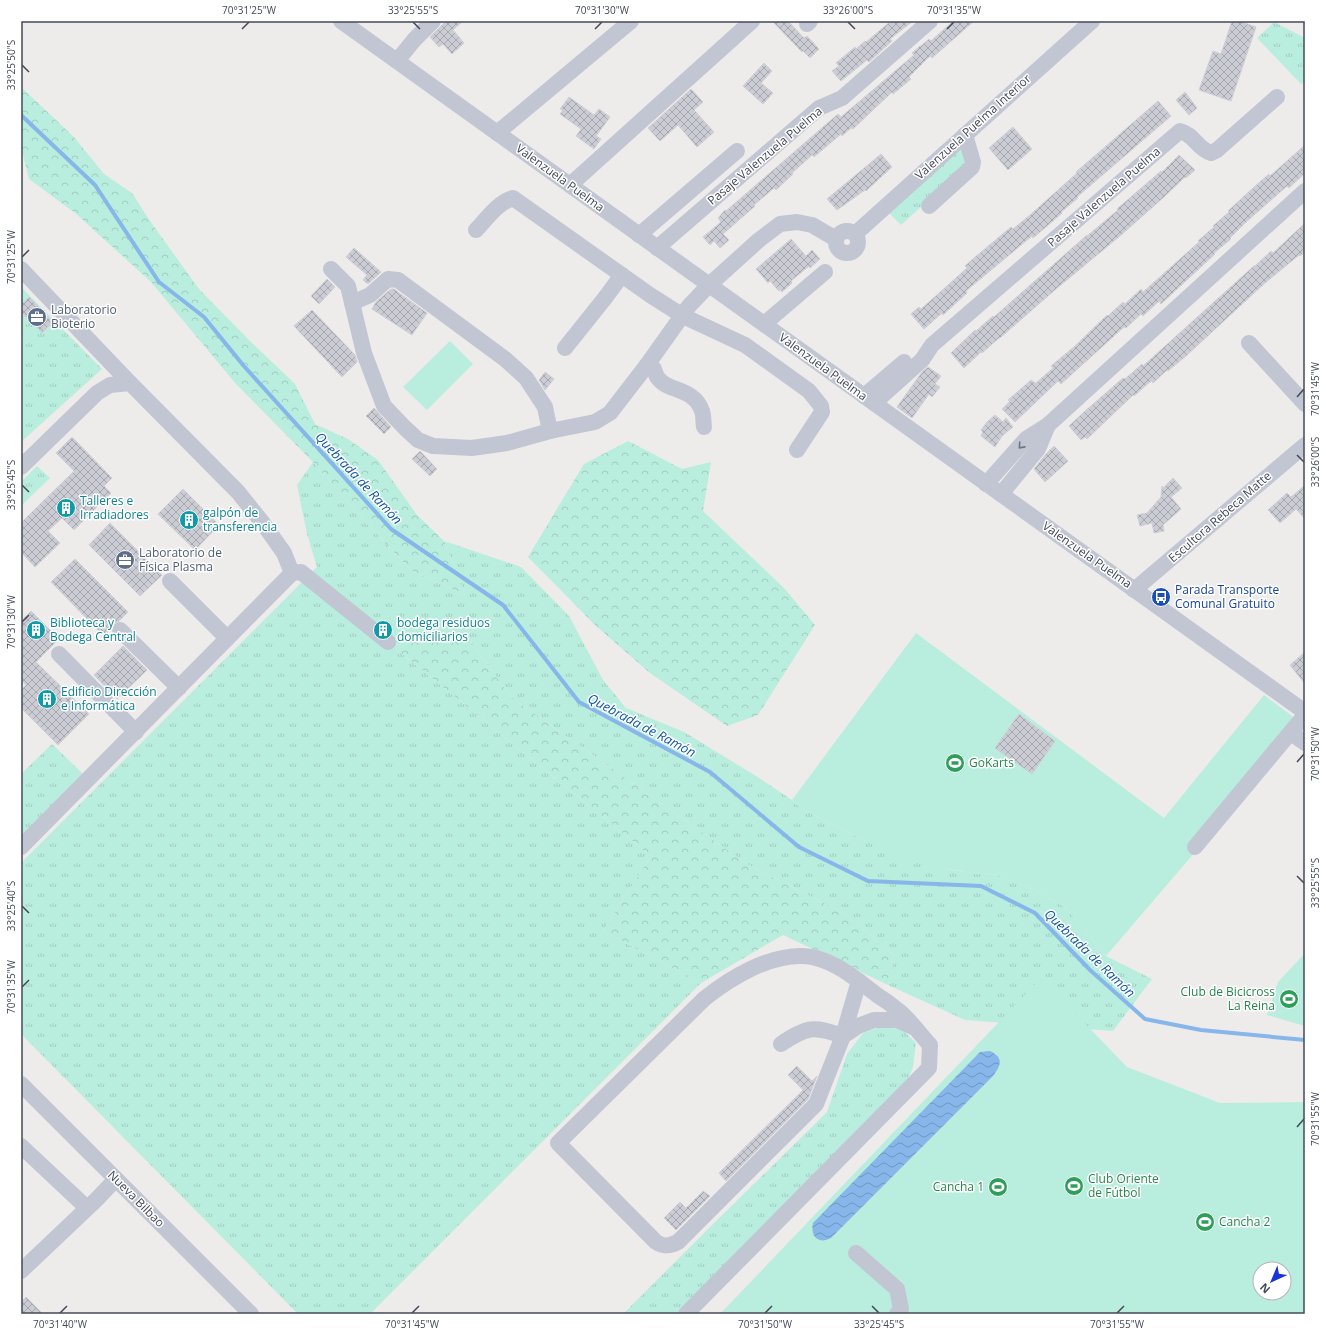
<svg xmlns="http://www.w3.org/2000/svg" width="1326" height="1335" viewBox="0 0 1326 1335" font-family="'Open Sans',sans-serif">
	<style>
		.grass { fill: url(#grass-tufts) }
		.forest { fill: url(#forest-crowns) }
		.pitch { fill: #b9eddd; fill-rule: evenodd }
		.water { fill: url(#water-waves) }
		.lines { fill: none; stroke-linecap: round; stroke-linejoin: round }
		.stream { stroke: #86b6ea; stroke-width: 4 }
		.building { fill: url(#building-cross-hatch); stroke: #d0cfd7 }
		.minor { stroke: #c2c6d3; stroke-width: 16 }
		.oneway { stroke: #707584 }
		.ticks { fill: none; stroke: #444959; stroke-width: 1.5 }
		.labels { text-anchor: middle; stroke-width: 3; stroke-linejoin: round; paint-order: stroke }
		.street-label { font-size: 12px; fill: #444959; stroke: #fff }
		.service-label { font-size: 12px; fill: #4e5e75; stroke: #fff; text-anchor: start }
		.culture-label { font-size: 12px; fill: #0d838f; stroke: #fff; text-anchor: start }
		.transit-label { font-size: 12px; fill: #164399; stroke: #fff; text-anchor: start }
		.leisure-label { font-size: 12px; fill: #27864d; stroke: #fff; text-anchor: start }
		.water-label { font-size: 13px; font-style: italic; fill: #0d56a3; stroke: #fff }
		.neatline { fill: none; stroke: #444959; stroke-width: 1.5 }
		.ticks-label { font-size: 10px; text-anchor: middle; fill: #444959 }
	</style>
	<defs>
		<pattern id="grass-tufts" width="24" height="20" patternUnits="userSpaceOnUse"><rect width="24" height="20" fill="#b9eddd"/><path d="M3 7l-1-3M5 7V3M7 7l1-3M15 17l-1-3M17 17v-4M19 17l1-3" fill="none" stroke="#a0cdc0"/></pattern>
		<pattern id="forest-crowns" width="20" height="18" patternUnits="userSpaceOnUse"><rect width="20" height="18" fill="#b9eddd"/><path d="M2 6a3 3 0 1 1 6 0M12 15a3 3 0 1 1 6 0" fill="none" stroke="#a0cdc0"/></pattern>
		<pattern id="water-waves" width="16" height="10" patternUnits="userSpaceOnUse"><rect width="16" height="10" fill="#86b6ea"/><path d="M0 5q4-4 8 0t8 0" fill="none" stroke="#6f96c1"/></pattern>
		<pattern id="building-cross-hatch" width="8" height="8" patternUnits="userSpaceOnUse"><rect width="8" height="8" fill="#cbccd4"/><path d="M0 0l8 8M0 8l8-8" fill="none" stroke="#a6a8af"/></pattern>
	</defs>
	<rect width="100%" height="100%" fill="#eeeceb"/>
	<g class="grass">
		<path d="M1274 22 1305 38V81L1301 84 1257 38Z"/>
		<path d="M964 147 969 164 901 225 889 213Z"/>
		<path d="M21 287 102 369 21 442Z"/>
		<path d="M313 462 376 534 412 571 465 595 444 541 521 567 569 616 603 680 626 708 684 732 756 776 792 800 802 809 865 841 948 869 971 873 997 875 1033 889 1063 906 1087 931 1106 956 1152 979 1113 1031 965 1020 888 985 895 956 845 914 747 864 511 697 460 627 423 623 396 649 651 856 603 931 701 983 370 1314H298L21 1034V863L317 567 307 534 297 485Z"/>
		<path d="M37 466 50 478 21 506V482Z"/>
		<path d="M52 744 85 776 21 839V774Z"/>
		<path d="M883 1026 903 1030 916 1043 913 1067 905 1086 676 1314H623L707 1230 827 1112 847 1054 863 1033Z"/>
	</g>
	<g class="forest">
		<path d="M21 87 74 137 104 174 132 193 150 221 199 289 251 342 295 384 315 424 348 439 378 460 417 515 444 541 465 595 412 571 376 534 313 462 236 384 151 282 75 213 29 179 21 147Z"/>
		<path d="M628 441 682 469 711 462 703 511 784 588 815 625 758 715 727 726 650 673 596 626 528 557 584 464Z"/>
		<path d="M423 623 460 627 511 697 747 864 845 914 895 956 888 985 783 935 701 983 603 931 651 856 396 649Z"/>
	</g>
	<g class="pitch">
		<path d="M450 341 473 364 427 410 403 387Z"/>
		<path d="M916 633 1164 818 1264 695 1304 725 1106 956 1087 931 1063 906 1033 889 997 875 971 873 917 863 865 841 802 809 792 800Z"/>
		<path d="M1305 953V1026L1267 1015 1278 982Z"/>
		<path d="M1041 978 1127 1067 1220 1103 1305 1102V1314H720ZM1260 1269H1284V1293H1260Z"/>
	</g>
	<path class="water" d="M990 1051C1004 1058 1001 1065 993 1076L831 1238C818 1245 810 1236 813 1223L980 1052Z"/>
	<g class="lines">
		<path class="stream" d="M21 115 95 185 159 282 204 317 243 365 391 529 503 605 579 702 710 772 799 847 868 881 981 886 1035 913 1090 970 1145 1019 1201 1030 1305 1040"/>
	</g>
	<g class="building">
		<path d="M446 21H463L453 30 464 43 452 54 443 44 439 47 430 37Z"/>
		<path d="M772 21H788L804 38 807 36 819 49 810 58 803 51 802 52Z"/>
		<path d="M891 21H913L890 39 892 41 869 62 867 60 841 81 832 71 839 66 836 63 855 47 856 49 865 41 866 42Z"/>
		<path d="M953 21H974L932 58 930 56 909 77 911 79 893 94 892 92 853 129 851 128 842 136 841 134 814 157 812 155 792 173 793 174 776 190 774 188 754 205 755 206 723 234 729 240 720 248 714 241 710 245 703 237 721 222 718 218 725 210 726 211 734 204 838 114 841 117 914 55 912 53 920 46H921L929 39 931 41Z"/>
		<path d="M1232 21H1239L1256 27 1231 101 1199 90 1213 51 1221 54Z"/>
		<path d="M764 63 772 71 761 83 773 93 763 104 743 86Z"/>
		<path d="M691 89 703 102 694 110 714 132 697 147 678 125 660 141 648 128Z"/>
		<path d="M1185 92 1197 108 1189 115 1176 100Z"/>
		<path d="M569 97 594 115 599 109 610 117 596 136 601 139 594 149 576 136 581 129 560 114 563 110 560 109Z"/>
		<path d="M1158 101 1171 116 1077 197 1078 198 1061 212 1062 213 1053 221 1033 238 1032 236 966 291 967 293 943 315 942 313 924 329 911 314 919 307 921 309 947 286 967 268 965 266 974 258 1011 227 1013 229 1030 215 1077 173 1076 172Z"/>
		<path d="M1013 127 1032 149 1008 170 989 148Z"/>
		<path d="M1305 145V173L1289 188 1287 186 1245 223 1230 238 1231 239 1214 253 1215 254 1161 304 1159 301 1143 316 1141 314 1126 328 1124 327 1061 384 1058 381 1015 422 1002 409 1010 401 1008 400 1031 380 1035 383H1036L1053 368 1051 366 1075 346 1107 315 1108 316 1123 302 1125 304 1141 289 1143 292 1199 242 1198 241 1214 227 1213 226 1229 212 1228 211 1253 188 1269 174 1270 176Z"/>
		<path d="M881 154 892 167 866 191 865 190 837 210 827 199Z"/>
		<path d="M1179 155 1195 170 1186 178 1185 177 1164 197 1120 236 1056 289 1000 338H999L982 353 981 352 964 368 951 353 975 330 976 331 993 316 994 317 1087 235V236L1118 210 1117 209 1161 171 1162 172Z"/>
		<path d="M1305 223V252L1300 256 1299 255 1265 283 1186 356 1168 371 1167 370 1153 383 1151 381 1134 396 1133 395 1087 439 1085 437 1081 440 1069 426 1084 412 1123 378 1125 379 1142 364 1143 366 1255 265V266L1271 251 1273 253Z"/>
		<path d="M791 239 806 256 812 250 820 259 810 268 809 266 791 281 792 283 782 292 780 289 779 291 770 281 768 283 756 269Z"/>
		<path d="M354 248 381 272 368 284 363 280 367 275 346 257Z"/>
		<path d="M327 279 335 287 319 304 311 296Z"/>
		<path d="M391 289H394L402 295 427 313 412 335 372 309 376 302Z"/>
		<path d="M29 297 53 322 42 333 21 312V305Z"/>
		<path d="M312 310 355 355 357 362 342 377 294 326Z"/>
		<path d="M928 367 941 376 935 384 940 387 932 397 929 394 912 418 897 407 922 372Z"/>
		<path d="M545 372 554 379 545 390 539 380Z"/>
		<path d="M374 408 391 427 384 434 366 416Z"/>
		<path d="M995 415 1003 422 1006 418 1013 427 1002 436 995 447 981 436 983 432 981 430 987 422Z"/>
		<path d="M72 437 112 478 104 486 111 493 74 530 62 518 48 531 60 543 35 567 21 552V523L74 471 56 453Z"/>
		<path d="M1054 446 1068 461 1045 482 1034 469 1046 454Z"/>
		<path d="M420 451 437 469 430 476 412 459Z"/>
		<path d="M1173 478 1182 488 1171 497 1181 509 1163 525 1164 531 1154 533 1152 523 1140 526 1137 515 1147 513 1161 497 1162 486 1163 488Z"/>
		<path d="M1305 485V519L1296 509 1280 523 1268 510 1287 493 1291 497Z"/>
		<path d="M183 489 219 525 195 550 158 514Z"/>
		<path d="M110 523 162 575 140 596 89 545Z"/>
		<path d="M75 559 128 612 119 621 114 623 111 629 104 636 51 582Z"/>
		<path d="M31 611 59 639 36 662 89 714 58 745 21 708V690L26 685 21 680V621Z"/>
		<path d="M123 646 147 670 117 699 94 675Z"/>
		<path d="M1305 652V684L1290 665Z"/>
		<path d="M1019 714 1055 741 1032 774 995 748Z"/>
		<path d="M797 1066 812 1081 817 1076 808 1099 726 1181 719 1173 803 1090 788 1075Z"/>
		<path d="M703 1191 710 1196 676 1230 664 1218 680 1202 686 1208Z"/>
		<path d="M26 1297 43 1314H21V1302Z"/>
	</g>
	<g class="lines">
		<g class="minor">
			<path d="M341 21 1305 712"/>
			<path d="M807 24 810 21"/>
			<path d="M397 61 414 40 433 21"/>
			<path d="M497 133 631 21"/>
			<path d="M570 185 752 21"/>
			<path d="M929 206 972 167 973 162 965 135"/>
			<path d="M476 230C487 219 497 203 513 198L650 295 683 316 745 345 809 391 821 406 822 412 797 450"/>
			<circle cx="847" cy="242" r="11"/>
			<path d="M855 234 1092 21"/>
			<path d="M639 235 737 151"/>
			<path d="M657 248 819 108 842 98 930 21"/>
			<path d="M21 269 130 383 238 492 262 522 284 553 292 573"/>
			<path d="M331 269 348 286 364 353 384 406 405 428 418 440 433 446 472 448 507 443 550 431 595 422 610 413 647 365 689 306 709 285 759 240 780 224 797 222 812 225 836 239"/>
			<path d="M352 303 370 295 388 279 398 280 505 359 526 378 545 407 550 431"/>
			<path d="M764 324 825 272"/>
			<path d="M1249 343 1305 404"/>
			<path d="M565 348 605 298 622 275"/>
			<path d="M647 365 654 369C655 372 656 376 658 378 667 392 694 387 702 411 704 416 703 422 704 427"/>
			<path d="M864 396 904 362"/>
			<path d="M874 403 922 360 932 345 1180 131C1194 134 1197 149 1211 153L1217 150 1277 97"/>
			<path d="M21 467 97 393 110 385 130 383"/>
			<path d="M986 484 1026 439 1048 425 1305 191"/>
			<path d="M1001 494 1038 449 1048 425"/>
			<path d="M170 581 227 638"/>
			<path d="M1134 590 1305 445"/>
			<path d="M120 630 179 688"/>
			<path d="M59 654 136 732"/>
			<path d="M1291 733 1305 743"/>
			<path d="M21 847 292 573 301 572 388 642"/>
			<path d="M1195 847 1305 715"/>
			<path d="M781 1044C807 1026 814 1026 843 1036L859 981"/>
			<path d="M21 1084 251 1314"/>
			<path d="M21 1146 87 1208"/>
			<path d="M856 1253 897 1289 901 1309 897 1314"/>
			<path d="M21 1271 96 1200 116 1179"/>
			<path d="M686 1314 929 1068 930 1045C920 1034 910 1020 899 1011 892 1005 885 1000 877 995 856 979 831 957 803 956 768 955 730 978 704 999L558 1143 656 1242C664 1247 670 1246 678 1242L816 1104 843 1036 858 1026 874 1020H897L915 1028"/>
		</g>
	</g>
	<defs><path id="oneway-chevron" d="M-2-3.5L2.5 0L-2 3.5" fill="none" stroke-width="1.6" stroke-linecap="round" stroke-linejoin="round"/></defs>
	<use class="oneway" href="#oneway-chevron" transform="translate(1021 446) rotate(132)"/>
	<path class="ticks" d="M413 22 420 29M848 22 855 29M242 29 249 22M595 29 602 22M947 29 954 22M22 65 29 72M22 257 29 250M1297 397 1304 389M1297 455 1304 462M22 485 29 492M22 622 29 615M1297 762 1304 754M1297 876 1304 883M22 906 29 913M22 987 29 980M1297 1127 1304 1119M872 1306 879 1313M60 1313 67 1306M412 1313 419 1306M765 1313 772 1306M1117 1313 1124 1306"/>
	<defs>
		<g id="office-disc" transform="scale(1)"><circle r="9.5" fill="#5c6f8a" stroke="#fff"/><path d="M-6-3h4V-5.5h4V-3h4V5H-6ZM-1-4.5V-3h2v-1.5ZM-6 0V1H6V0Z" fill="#fff"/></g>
		<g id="building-disc" transform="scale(1)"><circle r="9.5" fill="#0f9aa8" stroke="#fff"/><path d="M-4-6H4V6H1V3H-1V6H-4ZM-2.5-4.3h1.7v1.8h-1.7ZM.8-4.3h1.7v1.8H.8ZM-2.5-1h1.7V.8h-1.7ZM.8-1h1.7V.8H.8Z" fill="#fff"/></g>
		<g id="bus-disc" transform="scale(1)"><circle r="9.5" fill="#1a4fb4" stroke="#fff"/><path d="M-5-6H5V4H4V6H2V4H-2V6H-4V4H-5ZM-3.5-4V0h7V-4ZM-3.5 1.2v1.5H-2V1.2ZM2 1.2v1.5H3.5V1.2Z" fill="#fff"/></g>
		<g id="stadium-disc" transform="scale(1)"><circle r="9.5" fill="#2e9e5b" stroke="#fff"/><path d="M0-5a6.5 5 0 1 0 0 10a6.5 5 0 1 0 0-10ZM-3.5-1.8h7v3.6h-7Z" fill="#fff"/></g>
	</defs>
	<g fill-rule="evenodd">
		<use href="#office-disc" x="37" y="317"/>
		<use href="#building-disc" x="66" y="508"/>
		<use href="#building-disc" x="189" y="520"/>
		<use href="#office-disc" x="125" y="560"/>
		<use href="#bus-disc" x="1161" y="597"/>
		<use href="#building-disc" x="36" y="630"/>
		<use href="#building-disc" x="383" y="630"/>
		<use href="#building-disc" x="47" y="699"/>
		<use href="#stadium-disc" x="955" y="763"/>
		<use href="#stadium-disc" x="1289" y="999"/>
		<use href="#stadium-disc" x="1074" y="1186"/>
		<use href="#stadium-disc" x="998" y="1187"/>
		<use href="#stadium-disc" x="1205" y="1222"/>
	</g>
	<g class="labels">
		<g class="street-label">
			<text transform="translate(973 127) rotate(-42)" y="4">Valenzuela Puelma Interior</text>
			<text transform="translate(765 156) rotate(-40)" y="4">Pasaje Valenzuela Puelma</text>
			<text transform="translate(560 178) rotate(36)" y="4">Valenzuela Puelma</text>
			<text transform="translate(1104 197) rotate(-41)" y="4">Pasaje Valenzuela Puelma</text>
			<text transform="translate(823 367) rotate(36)" y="4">Valenzuela Puelma</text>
			<text transform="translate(1220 517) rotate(-41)" y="4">Escultora Rebeca Matte</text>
			<text transform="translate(1087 555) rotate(35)" y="4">Valenzuela Puelma</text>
			<text transform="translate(136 1199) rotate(45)" y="4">Nueva Bilbao</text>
		</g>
		<g class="service-label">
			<text x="51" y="314">Laboratorio<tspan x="51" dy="14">Bioterio</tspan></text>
			<text x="139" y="557">Laboratorio de<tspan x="139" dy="14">Física Plasma</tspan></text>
		</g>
		<g class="culture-label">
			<text x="80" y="505">Talleres e<tspan x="80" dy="14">Irradiadores</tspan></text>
			<text x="203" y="517">galpón de<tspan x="203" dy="14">transferencia</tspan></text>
			<text x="50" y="627">Biblioteca y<tspan x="50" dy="14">Bodega Central</tspan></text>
			<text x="397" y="627">bodega residuos<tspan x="397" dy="14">domiciliarios</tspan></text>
			<text x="61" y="696">Edificio Dirección<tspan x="61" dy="14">e Informática</tspan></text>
		</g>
		<g class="transit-label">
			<text x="1175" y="594">Parada Transporte<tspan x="1175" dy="14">Comunal Gratuito</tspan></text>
		</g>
		<g class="leisure-label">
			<text x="969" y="767">GoKarts</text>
			<text x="1275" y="996" text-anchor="end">Club de Bicicross<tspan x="1275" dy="14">La Reina</tspan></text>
			<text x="1088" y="1183">Club Oriente<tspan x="1088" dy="14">de Fútbol</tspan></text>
			<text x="984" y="1191" text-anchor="end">Cancha 1</text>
			<text x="1219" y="1226">Cancha 2</text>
		</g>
		<g class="water-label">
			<text transform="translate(359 478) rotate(47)" y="5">Quebrada de Ramón</text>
			<text transform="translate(642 725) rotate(28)" y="5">Quebrada de Ramón</text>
			<text transform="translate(1090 953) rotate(44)" y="5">Quebrada de Ramón</text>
		</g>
	</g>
	<rect width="1326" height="1335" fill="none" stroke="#ffffff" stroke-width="44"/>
	<g transform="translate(1272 1281) rotate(224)"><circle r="19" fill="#ffffff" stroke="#b4b6bd"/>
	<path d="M0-3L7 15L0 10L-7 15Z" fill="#1a33da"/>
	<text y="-6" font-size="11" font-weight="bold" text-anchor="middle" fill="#444959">N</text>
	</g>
	<rect x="22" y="22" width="1282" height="1291" class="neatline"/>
	<g class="ticks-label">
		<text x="249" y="14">70°31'25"W</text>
		<text x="413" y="14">33°25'55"S</text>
		<text x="602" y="14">70°31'30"W</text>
		<text x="848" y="14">33°26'00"S</text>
		<text x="954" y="14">70°31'35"W</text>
		<text transform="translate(11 65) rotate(-90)" y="4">33°25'50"S</text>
		<text transform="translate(11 257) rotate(-90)" y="4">70°31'25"W</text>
		<text transform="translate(1315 389) rotate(-90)" y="4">70°31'45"W</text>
		<text transform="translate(1315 462) rotate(-90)" y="4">33°26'00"S</text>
		<text transform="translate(11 485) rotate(-90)" y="4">33°25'45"S</text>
		<text transform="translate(11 622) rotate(-90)" y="4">70°31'30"W</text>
		<text transform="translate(1315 754) rotate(-90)" y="4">70°31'50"W</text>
		<text transform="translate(1315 883) rotate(-90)" y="4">33°25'55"S</text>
		<text transform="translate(11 906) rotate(-90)" y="4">33°25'40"S</text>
		<text transform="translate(11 987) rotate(-90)" y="4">70°31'35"W</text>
		<text transform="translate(1315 1119) rotate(-90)" y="4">70°31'55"W</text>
		<text x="60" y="1328">70°31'40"W</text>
		<text x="412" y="1328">70°31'45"W</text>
		<text x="765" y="1328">70°31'50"W</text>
		<text x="879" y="1328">33°25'45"S</text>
		<text x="1117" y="1328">70°31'55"W</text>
	</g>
</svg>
